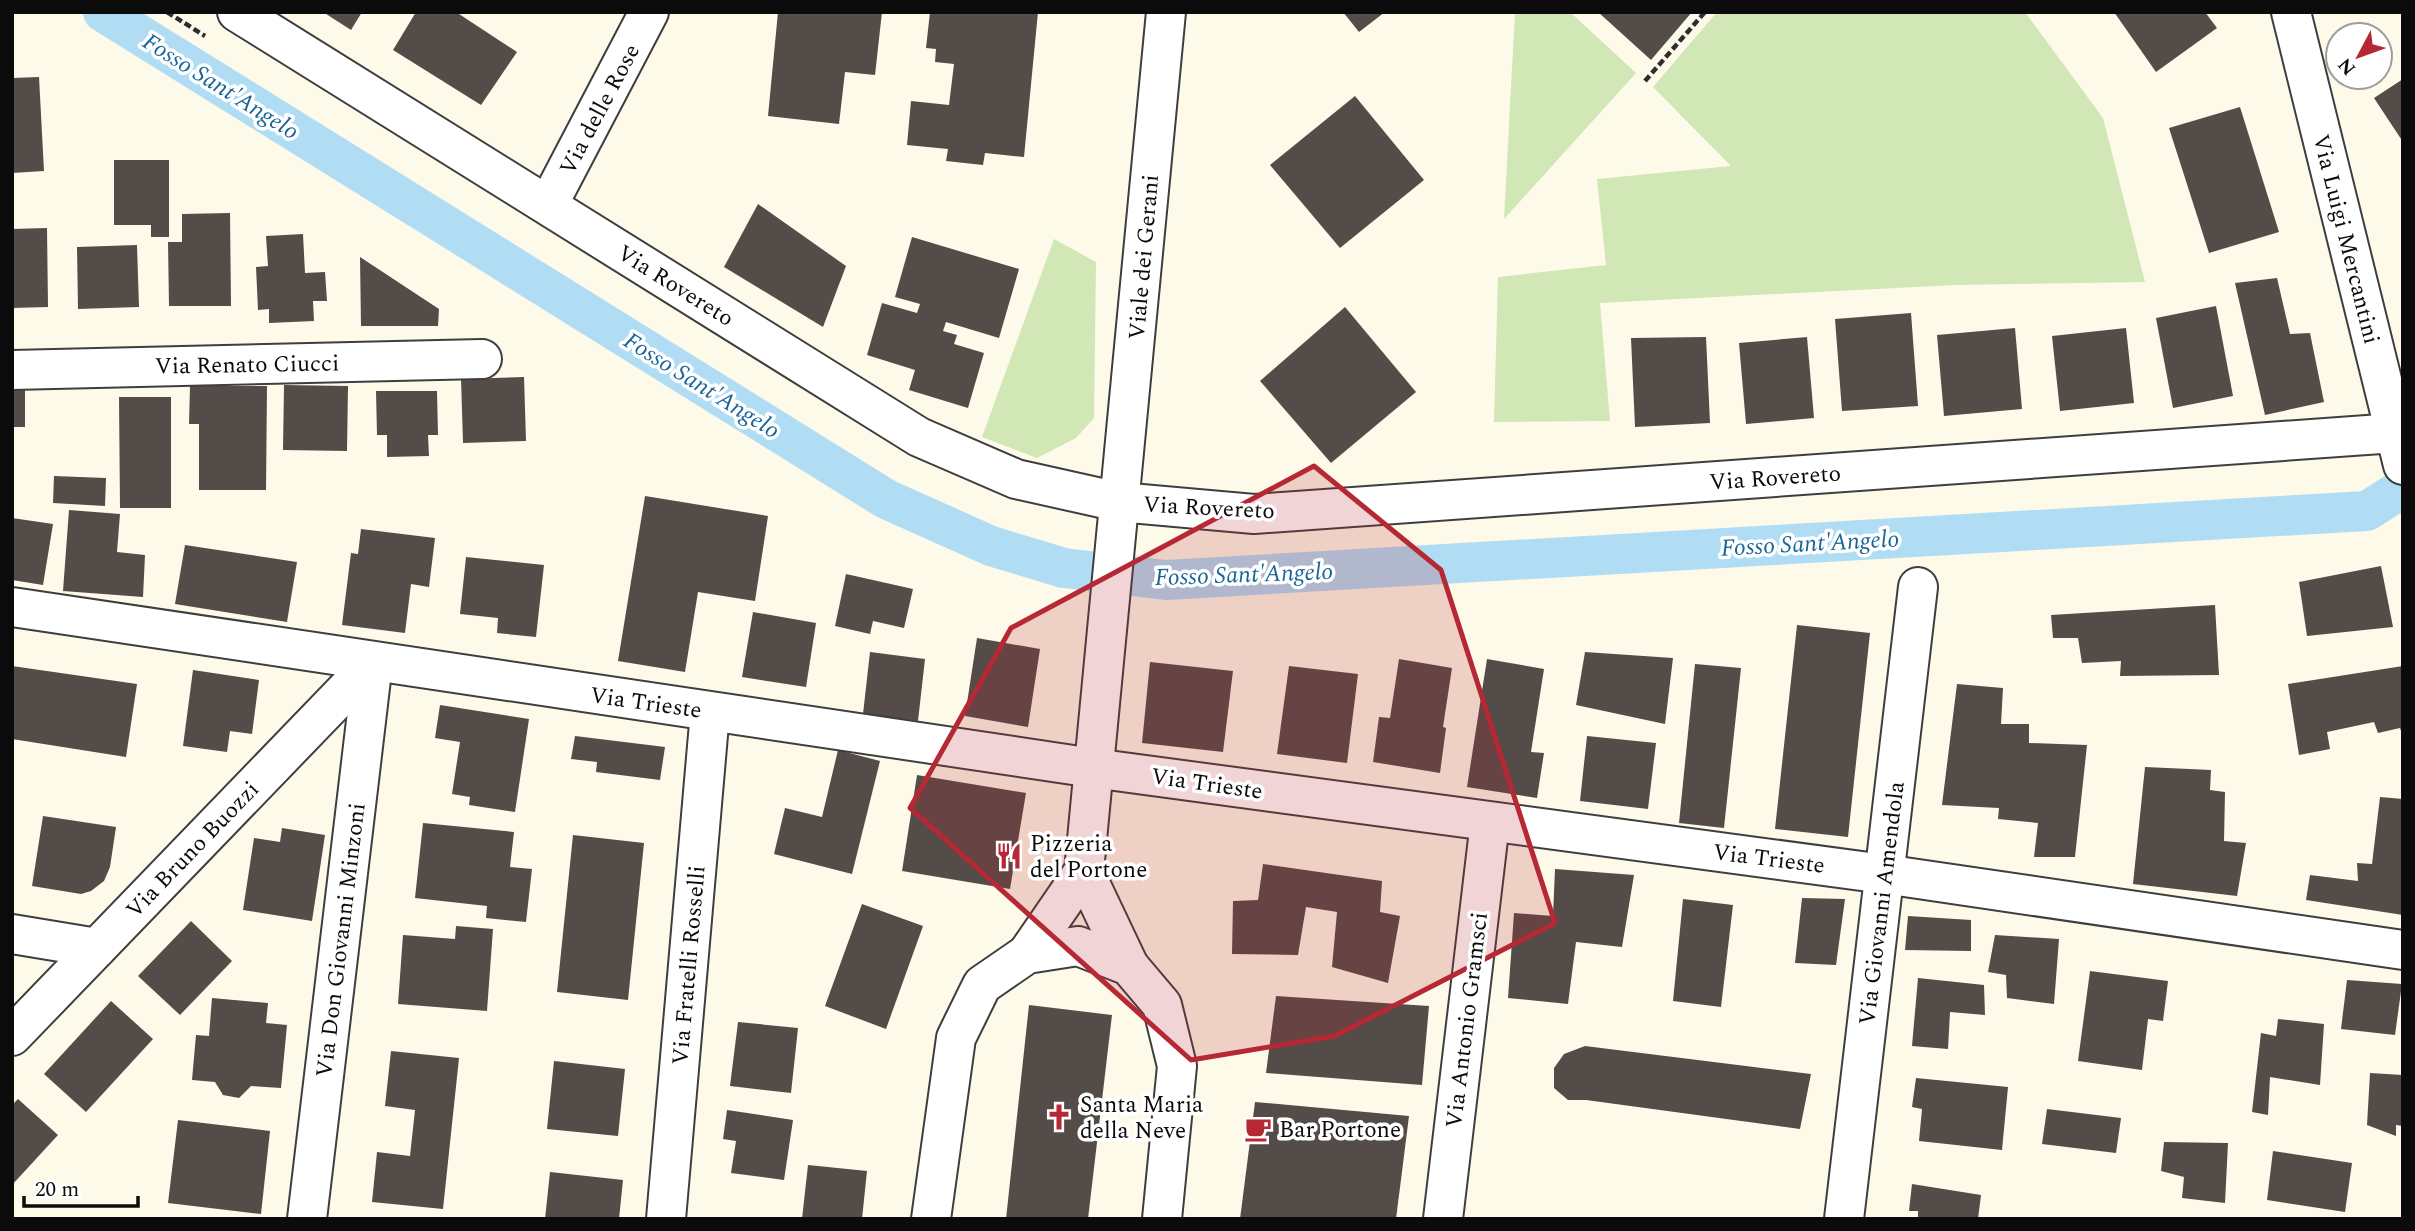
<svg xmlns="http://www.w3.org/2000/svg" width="2415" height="1231" viewBox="0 0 2415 1231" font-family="Spectral,serif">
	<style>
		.green { fill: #d1e7b6 }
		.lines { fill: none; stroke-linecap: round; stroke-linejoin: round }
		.canal { stroke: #b1ddf4; stroke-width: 40 }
		.building { fill: #544c48 }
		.minor-casing { stroke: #3e3e3e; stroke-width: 42 }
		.path { stroke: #2d2d2d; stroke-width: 4.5; stroke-dasharray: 7 3.5; stroke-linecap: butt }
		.minor { stroke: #fff; stroke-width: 38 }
		.marked { fill: #b62834; fill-opacity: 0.2; stroke: #b62834; stroke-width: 5; stroke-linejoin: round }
		.labels { text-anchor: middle; stroke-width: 7; stroke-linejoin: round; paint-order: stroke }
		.street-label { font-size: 23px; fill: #0b0b0b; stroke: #fff }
		.poi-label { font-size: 23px; fill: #0b0b0b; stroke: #fff; text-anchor: start }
		.water-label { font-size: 24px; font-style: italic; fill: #196598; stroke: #fff }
	</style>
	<rect width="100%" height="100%" fill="#fefaea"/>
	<g class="green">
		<path d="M1515 12H1570L1636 73 1504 219Z"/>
		<path d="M1717 12H2025L2103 118 2145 282 1955 285 1600 303 1610 421 1494 422 1498 277 1606 265 1597 179 1731 166 1653 87Z"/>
		<path d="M1054 239 1096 262 1094 418 1076 438 1037 458 982 437Z"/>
	</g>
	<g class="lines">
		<path class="canal" d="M103 12 886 499 991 546 1064 568 1166 580 2367 511 2403 488"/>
	</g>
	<g class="building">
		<path d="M323 12H362L351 30Z"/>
		<path d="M416 12H456L517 52 481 105 393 50Z"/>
		<path d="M778 12H882L875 75 845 72 839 124 768 116Z"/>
		<path d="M930 12H1038L1024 157 985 153 983 165 946 161 948 149 907 145 911 101 949 105 954 64 935 62 936 49 926 48Z"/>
		<path d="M1343 12H1385L1359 32Z"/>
		<path d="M1598 12H1692L1651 60Z"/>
		<path d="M2114 12H2205L2217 28 2156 72Z"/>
		<path d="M39 77 44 171 12 173V78Z"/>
		<path d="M2403 79V142L2374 98Z"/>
		<path d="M1355 96 1424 180 1340 248 1270 165Z"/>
		<path d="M2240 107 2279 232 2209 253 2169 128Z"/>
		<path d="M114 160H169V237H151V225H114Z"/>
		<path d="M758 204 846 266 823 327 724 267Z"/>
		<path d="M230 213 231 306H169L168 242H182V214Z"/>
		<path d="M47 228 48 307 12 308V229Z"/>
		<path d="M303 234 305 273 325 272 327 301H313L314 321 269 323V309L258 310 256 267 268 266 266 236Z"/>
		<path d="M912 237 1019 269 999 338 946 322 943 331 957 335 954 344 984 353 968 408 909 390 915 370 867 355 882 303 917 313 920 304 895 297Z"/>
		<path d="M137 245 139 307 78 309 77 247Z"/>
		<path d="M360 257 439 309 438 326H361Z"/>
		<path d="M2277 278 2290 334 2310 333 2324 402 2265 415 2235 283Z"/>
		<path d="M2216 306 2233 396 2173 408 2156 318Z"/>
		<path d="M1345 307 1416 392 1331 463 1260 381Z"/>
		<path d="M1911 313 1918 406 1842 411 1835 319Z"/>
		<path d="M2015 328 2022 409 1944 416 1937 335Z"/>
		<path d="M2126 328 2134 403 2060 411 2052 336Z"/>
		<path d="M1706 337 1710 423 1635 427 1631 338Z"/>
		<path d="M1807 337 1814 418 1746 424 1739 343Z"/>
		<path d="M524 377 526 441 463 443 461 379Z"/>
		<path d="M284 385 348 386 347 451 283 450Z"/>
		<path d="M190 386H267L266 490H199V424H189Z"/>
		<rect x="12" y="388" width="13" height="39"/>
		<path d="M376 391H437L438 435H428L429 456 387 457V435H377Z"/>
		<path d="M119 397H171V508H120Z"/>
		<path d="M54 476 106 478 105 506 53 503Z"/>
		<path d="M645 496 768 516 755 601 698 592 685 672 618 661Z"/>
		<path d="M69 510 120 514 117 552 145 555 143 597 63 591Z"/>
		<path d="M12 518 53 524 43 585 12 580Z"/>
		<path d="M361 529 435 538 429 587 411 584 405 633 342 625 351 553 358 554Z"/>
		<path d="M185 545 297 562 287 622 175 604Z"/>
		<path d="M466 557 544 565 536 637 497 633 498 618 460 614Z"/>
		<path d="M2381 566 2393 627 2307 636 2299 582Z"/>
		<path d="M846 574 913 589 904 628 873 621 870 634 835 626Z"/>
		<path d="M2215 605 2219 675 2120 676 2121 661 2082 663 2078 638H2053L2051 615Z"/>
		<path d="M753 612 816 623 806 687 742 677Z"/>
		<path d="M1797 625 1870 633 1848 837 1775 829Z"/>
		<path d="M977 638 1040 649 1028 727 965 716Z"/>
		<path d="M870 652 925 659 918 721 863 714Z"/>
		<path d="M1585 652 1673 658 1665 724 1576 705Z"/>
		<path d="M1399 659 1452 668 1443 727 1446 728 1440 773 1373 762 1379 717 1390 718Z"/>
		<path d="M1487 659 1544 669 1531 752 1544 753 1537 798 1467 787Z"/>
		<path d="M1150 662 1233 671 1223 752 1142 743Z"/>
		<path d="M1695 664 1741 668 1724 828 1679 823Z"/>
		<path d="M12 666 137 684 126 757 12 739Z"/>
		<path d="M1289 666 1358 674 1347 763 1277 754Z"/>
		<path d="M2403 666V736L2400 728 2378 733 2374 722 2327 732 2330 749 2299 755 2288 684Z"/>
		<path d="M193 670 259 680 252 734 230 731 227 752 183 746Z"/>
		<path d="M1957 684 2003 688 2001 724H2029V743L2087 745 2075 857H2034L2038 823 1998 819 1999 808 1942 805Z"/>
		<path d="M440 705 529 719 515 812 469 805 470 797 452 794 460 742 435 738Z"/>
		<path d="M575 736 665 747 660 780 596 772 597 762 571 759Z"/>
		<path d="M1587 736 1656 743 1648 809 1580 801Z"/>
		<path d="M838 750 880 761 852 874 774 854 785 808 822 817Z"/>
		<path d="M2145 767 2211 770 2210 790 2225 792 2224 841 2246 843 2237 896 2133 884Z"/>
		<path d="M917 775 1026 793 1010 889 902 871Z"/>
		<path d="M2380 797 2403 799V915L2306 900 2310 875 2358 881 2357 863 2372 864Z"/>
		<path d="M43 816 116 827 110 867 104 881 91 891 81 894 32 886Z"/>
		<path d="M423 823 514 832 510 867 532 869 526 922 486 918 487 906 415 898Z"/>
		<path d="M282 828 325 835 312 921 243 910 254 838 280 842Z"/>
		<path d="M573 835 644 843 628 1000 557 992Z"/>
		<path d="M1263 864 1382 881 1380 912 1400 916 1388 983 1332 967 1337 912 1306 907 1298 955 1232 954 1233 901 1258 900Z"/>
		<path d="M1555 869 1634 875 1622 947 1576 942 1568 1004 1508 998 1514 913 1553 916Z"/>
		<path d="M1802 898 1845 899 1836 965 1795 963Z"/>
		<path d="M1683 899 1733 905 1721 1007 1673 1001Z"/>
		<path d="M862 904 923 926 886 1029 825 1006Z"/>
		<path d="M1908 916 1971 920V951L1905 950Z"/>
		<path d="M191 921 232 961 180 1015 138 976Z"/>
		<path d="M456 926 493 929 487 1011 398 1004 403 935 455 939Z"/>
		<path d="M1995 935 2059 939 2054 1004 2007 998 2006 975 1988 972Z"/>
		<path d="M2090 971 2168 981 2163 1021 2148 1019 2142 1070 2078 1061Z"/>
		<path d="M1918 978 1984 985 1985 1015 1950 1012 1948 1049 1912 1046Z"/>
		<path d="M2347 980 2402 984 2395 1035 2341 1029Z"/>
		<path d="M1276 996 1429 1006 1422 1085 1266 1073Z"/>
		<path d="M212 998 268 1003 266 1023 287 1025 281 1088 251 1086 239 1098 223 1095 215 1082 192 1080 196 1035 209 1036Z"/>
		<path d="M111 1001 153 1039 86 1112 44 1074Z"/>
		<path d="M1029 1005 1112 1015 1088 1219H1006Z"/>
		<path d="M2278 1019 2324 1024 2320 1085 2270 1077 2268 1115 2252 1112 2261 1033 2276 1036Z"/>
		<path d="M738 1022 798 1028 791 1093 730 1086Z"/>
		<path d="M1585 1046 1811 1074 1800 1129 1586 1100H1568L1554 1088V1068L1564 1054Z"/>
		<path d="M391 1051 459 1058 443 1209 372 1202 377 1152 410 1156 415 1110 385 1106Z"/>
		<path d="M554 1061 625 1069 618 1136 547 1129Z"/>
		<path d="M2370 1073 2403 1075V1126L2396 1125V1136L2367 1125Z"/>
		<path d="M1916 1078 2008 1087 2002 1150 1919 1141 1922 1109 1912 1107Z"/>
		<path d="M18 1099 58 1135 12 1185V1105Z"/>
		<path d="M1255 1102 1409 1116 1396 1219H1240Z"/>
		<path d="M2047 1109 2121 1118 2116 1153 2042 1144Z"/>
		<path d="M727 1110 793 1120 784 1180 731 1173 736 1141 723 1139Z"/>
		<path d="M178 1120 270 1131 261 1214 168 1203Z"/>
		<path d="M2164 1142 2228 1143 2225 1203 2182 1198 2184 1177 2161 1171Z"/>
		<path d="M2273 1151 2352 1163 2345 1212 2267 1200Z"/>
		<path d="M808 1165 867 1171 862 1219H802Z"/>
		<path d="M550 1172 623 1180 619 1219H545Z"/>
		<path d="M1912 1184 1981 1195 1978 1219H1918V1211H1909Z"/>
	</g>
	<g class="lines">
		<g class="minor-casing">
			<g id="minor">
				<path d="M237 12 919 437 1016 479 1119 502 1254 514 2395 433 2403 428"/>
				<path d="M2291 12 2403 465"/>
				<path d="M548 205 649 12"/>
				<path d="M12 370 482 359"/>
				<path d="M12 607 1093 768 1884 874 2403 950"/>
				<path d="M1084 871 1129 966"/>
				<path d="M12 934 97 948"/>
				<path d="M1027 954 1084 871 1166 12"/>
				<path d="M12 1036 373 662"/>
				<path d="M307 1219 373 662"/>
				<path d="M666 1219 710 712"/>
				<path d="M931 1219 956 1038 982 985 1027 954 1078 946 1129 966 1162 1005 1177 1066 1162 1219"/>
				<path d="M1443 1219 1490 822"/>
				<path d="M1844 1219 1918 587"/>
			</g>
		</g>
		<g class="path">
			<path d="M167 12 205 36"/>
			<path d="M1645 81 1705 12"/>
		</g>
		<use href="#minor" class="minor"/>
	</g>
	<path class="marked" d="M1314 466 1441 570 1555 923 1335 1036 1191 1060 910 808 1011 628Z"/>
	<defs>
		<g id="restaurant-bare" transform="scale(2.1)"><path d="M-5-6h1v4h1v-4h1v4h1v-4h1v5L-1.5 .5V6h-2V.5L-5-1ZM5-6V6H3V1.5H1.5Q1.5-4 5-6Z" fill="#b62834" stroke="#fff" stroke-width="2.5" paint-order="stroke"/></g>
		<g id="church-bare" transform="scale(2.1)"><path d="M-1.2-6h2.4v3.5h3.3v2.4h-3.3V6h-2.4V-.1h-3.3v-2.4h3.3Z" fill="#b62834" stroke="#fff" stroke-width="2.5" paint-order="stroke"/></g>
		<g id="cafe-bare" transform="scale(2.1)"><path d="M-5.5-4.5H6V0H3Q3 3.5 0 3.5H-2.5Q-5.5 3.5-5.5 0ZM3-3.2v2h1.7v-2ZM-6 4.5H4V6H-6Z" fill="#b62834" stroke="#fff" stroke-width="2.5" paint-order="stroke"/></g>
	</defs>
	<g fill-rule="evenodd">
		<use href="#restaurant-bare" x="1009" y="856"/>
		<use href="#church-bare" x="1059" y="1117"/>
		<use href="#cafe-bare" x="1258" y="1129"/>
	</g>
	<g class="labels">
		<g class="street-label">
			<text transform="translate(599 109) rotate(-62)" y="8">Via delle Rose</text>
			<text transform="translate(2347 239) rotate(76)" y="8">Via Luigi Mercantini</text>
			<text transform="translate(1143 257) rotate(-85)" y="8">Viale dei Gerani</text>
			<text transform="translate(676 285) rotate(32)" y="8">Via Rovereto</text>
			<text transform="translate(247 364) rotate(-1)" y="8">Via Renato Ciucci</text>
			<text transform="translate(1775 477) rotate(-4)" y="8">Via Rovereto</text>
			<text transform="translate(1209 507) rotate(3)" y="8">Via Rovereto</text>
			<text transform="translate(646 702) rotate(8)" y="8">Via Trieste</text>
			<text transform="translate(1207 783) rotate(8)" y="8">Via Trieste</text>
			<text transform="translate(192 849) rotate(-46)" y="8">Via Bruno Buozzi</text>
			<text transform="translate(1769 858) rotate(7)" y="8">Via Trieste</text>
			<text transform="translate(1881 903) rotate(-83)" y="8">Via Giovanni Amendola</text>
			<text transform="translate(340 940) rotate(-83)" y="8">Via Don Giovanni Minzoni</text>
			<text transform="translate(688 965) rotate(-85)" y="8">Via Fratelli Rosselli</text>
			<text transform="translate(1466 1020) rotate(-83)" y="8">Via Antonio Gramsci</text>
		</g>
		<g class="poi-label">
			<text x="1030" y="851">Pizzeria<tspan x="1030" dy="26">del Portone</tspan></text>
			<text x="1080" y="1112">Santa Maria<tspan x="1080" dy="26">della Neve</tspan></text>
			<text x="1279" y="1137">Bar Portone</text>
		</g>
		<g class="water-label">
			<text transform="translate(221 86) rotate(32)" y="8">Fosso Sant'Angelo</text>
			<text transform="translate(702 385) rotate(32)" y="8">Fosso Sant'Angelo</text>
			<text transform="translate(1810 543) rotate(-3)" y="8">Fosso Sant'Angelo</text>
			<text transform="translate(1244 574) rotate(-2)" y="8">Fosso Sant'Angelo</text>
		</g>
	</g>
	<rect width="2415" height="1231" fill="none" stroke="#0b0b0b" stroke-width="28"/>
	<g transform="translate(2359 56) rotate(229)"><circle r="33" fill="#ffffff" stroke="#9d9d9d" stroke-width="2"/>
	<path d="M0-5L12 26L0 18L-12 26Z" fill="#b62834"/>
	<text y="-10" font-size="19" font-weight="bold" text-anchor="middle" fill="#0b0b0b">N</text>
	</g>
	<path d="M24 1196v10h114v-10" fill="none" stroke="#0b0b0b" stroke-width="3.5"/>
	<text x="35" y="1196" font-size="21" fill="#0b0b0b" stroke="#ffffff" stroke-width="5" paint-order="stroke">20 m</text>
</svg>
